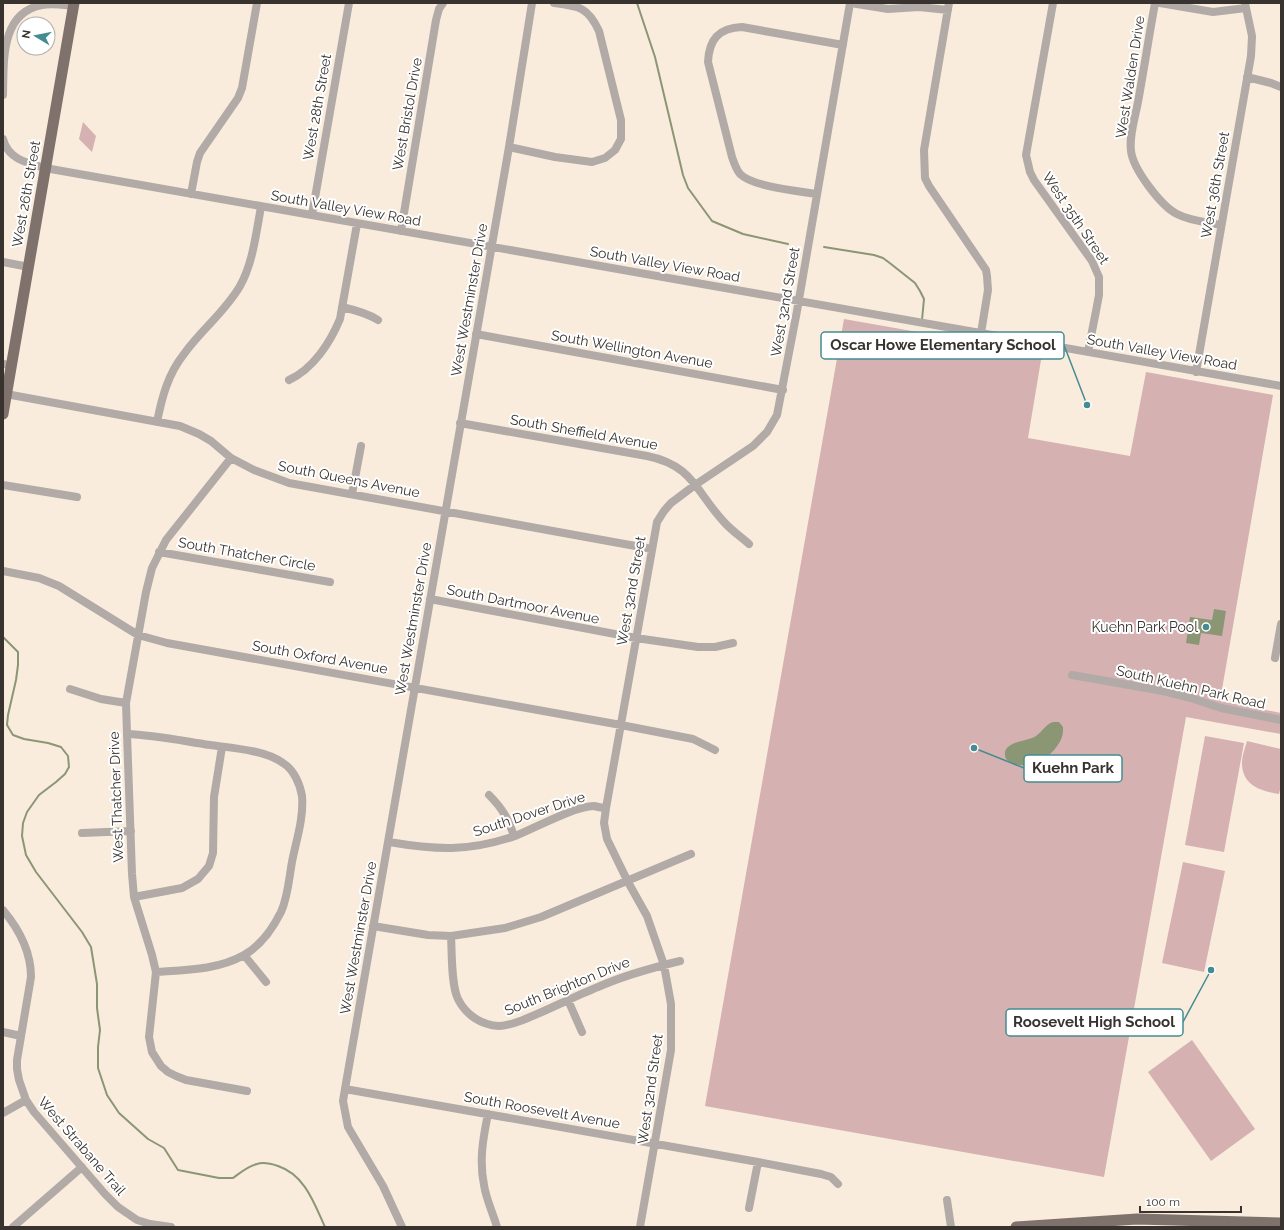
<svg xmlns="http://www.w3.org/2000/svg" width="1284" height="1230" viewBox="0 0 1284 1230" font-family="Raleway,sans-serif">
  <rect width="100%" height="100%" fill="#f9ecdd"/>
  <path fill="#d5b1b2" d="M 83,122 L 96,136 L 92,152 L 79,139 Z
    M 844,319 L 1042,354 L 1028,438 L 1130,456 L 1146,372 L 1273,395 L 1220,701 L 1281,713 L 1281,734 L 1186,717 L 1104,1177 L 705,1106 Z
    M 1205,736 L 1244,743 L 1224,852 L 1185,845 Z
    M 1247,741 L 1281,749 L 1281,785 L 1279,794 C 1260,791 1242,785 1242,763 C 1242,756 1245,748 1247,741 Z
    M 1183,862 L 1225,871 L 1204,972 L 1162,963 Z
    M 1192,1040 L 1255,1129 L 1211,1161 L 1148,1072 Z"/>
  <path fill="#8b9674" d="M 1214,609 L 1226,611 L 1222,636 L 1201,633 L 1199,645 L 1186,643 L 1190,617 L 1212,620 Z
    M 1053,722 L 1059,722 L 1063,727 C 1063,730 1063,734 1062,737 C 1055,757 1025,775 1006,759 C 999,741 1027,742 1036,736 C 1042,732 1046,724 1053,722 Z"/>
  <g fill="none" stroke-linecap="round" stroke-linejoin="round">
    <path stroke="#8b9674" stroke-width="2" d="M 637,3 L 655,57 L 683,175 L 688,188 L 712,221 L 743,234 L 788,244
      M 824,247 L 874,255 L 883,258 L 891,264 L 915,283 L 920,291 L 924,299 L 922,320
      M 3,637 L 18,652 L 18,665 L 16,680 L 8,715 L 7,725 L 13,735 L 24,739 L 48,743 L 61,747 L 68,756 L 69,767 L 65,774 L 56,782 L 39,795 L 27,812 L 23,823 L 22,836 L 26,855 L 36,872 L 82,932 L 91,947 L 97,984 L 97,1008 L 100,1030 L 98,1047 L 98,1068 L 107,1095 L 119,1113 L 148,1139 L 164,1148 L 178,1170 L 219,1178 L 233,1178 C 240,1173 248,1166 257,1164 C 263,1162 272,1164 278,1166 C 305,1175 314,1203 325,1227"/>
    <path stroke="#b2aaa6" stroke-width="8" d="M 851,3 L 888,9 L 919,7 L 948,10
      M 949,3 L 924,150 L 925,178 L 929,186 L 986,270 L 987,276 L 988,290 L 981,333
      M 1053,3 L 1026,155 L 1030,172 L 1034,180 L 1092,261 L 1099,277 L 1099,295 L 1096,311 L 1088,352
      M 1155,3 C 1149,36 1144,69 1138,102 C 1135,118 1129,135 1131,151 C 1133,169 1161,206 1177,214 C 1190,221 1207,222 1221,225
      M 1160,3 L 1213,12 L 1246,8
      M 1247,77 L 1271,83 L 1281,87
      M 3,95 C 4,61 0,13 42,5 C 52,3 63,5 73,6
      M 3,139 C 8,159 27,163 45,168 L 1281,386
      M 509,147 L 555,157 L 592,162 L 605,158 L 615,150 L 621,139 L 621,120 L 599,31 C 588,7 579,6 554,3
      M 191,194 L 197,162 L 200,153 L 238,98 L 242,88 L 257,3
      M 817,194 C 798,191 753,187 740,174 C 736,169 734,163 732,157 L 708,62 C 709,39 719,28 742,27 L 843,45
      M 312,215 L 349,3
      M 401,231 L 436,20 L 439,9 L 443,3
      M 3,262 L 29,267
      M 342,307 C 355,310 367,313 378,320
      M 476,334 L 783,390
      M 3,364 L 11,365
      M 1196,372 L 1251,56 L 1252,36 L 1245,3
      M 289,380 C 313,369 330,343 340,319 L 357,224
      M 6,394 L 180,426 L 199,434 L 211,441 L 231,458 L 254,470 L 289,483 L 652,549
      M 157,422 C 162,397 168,374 184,354 C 201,330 225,312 240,286 C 253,263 256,233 261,207
      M 460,423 L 647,456 C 693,465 696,492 724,522 C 731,530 741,537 749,544
      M 231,458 L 166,540 L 152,568 L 146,592 L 126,703 L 127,734 L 132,874 L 134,897 L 152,955 L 156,972 L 149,1037 L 152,1052 L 161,1066 L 168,1072 L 176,1076 L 186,1080 L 247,1091
      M 3,485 L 77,497
      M 352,494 L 361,446
      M 159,552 L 330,582
      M 3,571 L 39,578 L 59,586 L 138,635 L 167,643 L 621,725 L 693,739 L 715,750
      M 430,599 L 636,638 L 698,647 L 715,647 L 733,643
      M 1275,658 L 1281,624
      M 1072,675 L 1163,691 L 1191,698 L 1221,708 L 1281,720
      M 70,689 L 101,699 L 126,703
      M 127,734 C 155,735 183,741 210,745 C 232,748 265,750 283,763 C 294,770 300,784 302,796 C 304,818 296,841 292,862 C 289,878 288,897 281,912 C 273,928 260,946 244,955 C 218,970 185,970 156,972
      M 489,795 C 502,808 508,818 514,836
      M 82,833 L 131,831
      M 389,842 C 436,850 468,852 515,836 C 535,828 575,806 594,806 C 598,807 602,808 606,808
      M 134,897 L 182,888 L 198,879 L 209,866 L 213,853 L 214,797 L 222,747
      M 3,910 C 19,929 31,952 31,977 L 17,1060 L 17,1069 L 19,1080 L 26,1100 L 34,1112 L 105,1194 L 118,1207 L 137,1220 L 150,1224 L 171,1227
      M 373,926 L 428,935 L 451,936 L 505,928 L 541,917 L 691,854
      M 451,936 C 452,952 451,985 458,999 C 466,1015 481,1025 499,1026 C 507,1026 515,1023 523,1020 C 548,1010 573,997 598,987 C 625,975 651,968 680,961
      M 244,955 L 266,982
      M 568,1000 L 582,1032
      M 3,1032 L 21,1036
      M 345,1089 L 758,1162 L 821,1174 L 831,1177 L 838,1184
      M 3,1113 L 26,1100
      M 488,1114 C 483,1138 479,1161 484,1185 C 486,1199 493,1213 497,1227
      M 947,1200 L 951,1227
      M 749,1208 L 758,1162
      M 13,1227 L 82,1167
      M 402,1227 L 383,1186 L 348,1127 L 343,1101 L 345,1089 L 509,147 L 532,3
      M 640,1227 L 671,1050 L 671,1004 L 664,965 L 647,916 L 628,882 L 607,839 L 604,823 L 606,808 L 657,522 L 664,511 L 671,503 L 695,485 L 753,446 L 767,432 L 777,415 L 797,311 L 850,3"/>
    <path stroke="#7f716b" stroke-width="11" d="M 3,414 L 74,3
      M 1016,1227 L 1137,1219 L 1281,1223"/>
  </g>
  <circle fill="#448c91" stroke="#fff" stroke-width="1.5" cx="1206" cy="627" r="4"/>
  <g text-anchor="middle" stroke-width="4" stroke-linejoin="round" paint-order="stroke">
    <g font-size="14" fill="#38332e" stroke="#fff">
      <text transform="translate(1130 77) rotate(-81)" y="5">West Walden Drive</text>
      <text transform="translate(317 107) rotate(-80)" y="5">West 28th Street</text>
      <text transform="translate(407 114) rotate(-80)" y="5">West Bristol Drive</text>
      <text transform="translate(1215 185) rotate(-80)" y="5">West 36th Street</text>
      <text transform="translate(26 194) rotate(-80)" y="5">West 26th Street</text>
      <text transform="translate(346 208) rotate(10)" y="5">South Valley View Road</text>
      <text transform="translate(1076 218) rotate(56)" y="5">West 35th Street</text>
      <text transform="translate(665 264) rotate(10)" y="5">South Valley View Road</text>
      <text transform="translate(469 300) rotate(-80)" y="5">West Westminster Drive</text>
      <text transform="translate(785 302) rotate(-80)" y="5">West 32nd Street</text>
      <text transform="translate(632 349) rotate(10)" y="5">South Wellington Avenue</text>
      <text transform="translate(1162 352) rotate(10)" y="5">South Valley View Road</text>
      <text transform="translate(584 432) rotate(10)" y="5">South Sheffield Avenue</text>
      <text transform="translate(349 479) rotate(11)" y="5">South Queens Avenue</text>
      <text transform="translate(247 554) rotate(10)" y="5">South Thatcher Circle</text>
      <text transform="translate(631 591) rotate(-80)" y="5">West 32nd Street</text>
      <text transform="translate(523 604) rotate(11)" y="5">South Dartmoor Avenue</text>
      <text transform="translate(413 619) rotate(-80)" y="5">West Westminster Drive</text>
      <text transform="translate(320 657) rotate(10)" y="5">South Oxford Avenue</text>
      <text transform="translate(1191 687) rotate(13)" y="5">South Kuehn Park Road</text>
      <text transform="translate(116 797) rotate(-92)" y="5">West Thatcher Drive</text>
      <text transform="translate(529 814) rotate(-18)" y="5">South Dover Drive</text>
      <text transform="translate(358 938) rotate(-80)" y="5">West Westminster Drive</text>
      <text transform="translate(567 986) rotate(-22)" y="5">South Brighton Drive</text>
      <text transform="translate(650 1089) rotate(-82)" y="5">West 32nd Street</text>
      <text transform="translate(542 1110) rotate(10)" y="5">South Roosevelt Avenue</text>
      <text transform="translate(82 1146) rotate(49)" y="5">West Strabane Trail</text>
    </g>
    <g font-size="14" fill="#38332e" stroke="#fff" text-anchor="end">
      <text x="1198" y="632">Kuehn Park Pool</text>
    </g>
  </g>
  <path fill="none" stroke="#448c91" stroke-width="1.5" d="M1087 405L1064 345M974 748L1024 768M1211 970L1183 1022"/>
  <g fill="#448c91" stroke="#fff" stroke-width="1.5">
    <circle cx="1087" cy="405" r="4"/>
    <circle cx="974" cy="748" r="4"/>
    <circle cx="1211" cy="970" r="4"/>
  </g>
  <g fill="#fff" stroke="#448c91" stroke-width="1.5">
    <rect x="821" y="332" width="243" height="27" rx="4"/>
    <rect x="1024" y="755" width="98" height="27" rx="4"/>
    <rect x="1006" y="1009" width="177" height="27" rx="4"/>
  </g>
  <g font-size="15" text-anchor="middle" font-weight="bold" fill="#38332e">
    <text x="943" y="350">Oscar Howe Elementary School</text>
    <text x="1073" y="773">Kuehn Park</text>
    <text x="1094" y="1027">Roosevelt High School</text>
  </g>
  <rect width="1284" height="1230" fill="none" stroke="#38332e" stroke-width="8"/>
  <g transform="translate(36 36) rotate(280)"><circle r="19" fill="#ffffff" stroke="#afadab"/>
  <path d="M0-3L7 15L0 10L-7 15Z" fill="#448c91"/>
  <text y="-6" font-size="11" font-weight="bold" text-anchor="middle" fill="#38332e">N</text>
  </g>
  <path d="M1140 1206v6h101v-6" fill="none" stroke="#38332e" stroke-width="2"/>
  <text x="1146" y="1206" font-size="12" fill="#38332e" stroke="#ffffff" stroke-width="3" paint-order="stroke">100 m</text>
</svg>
